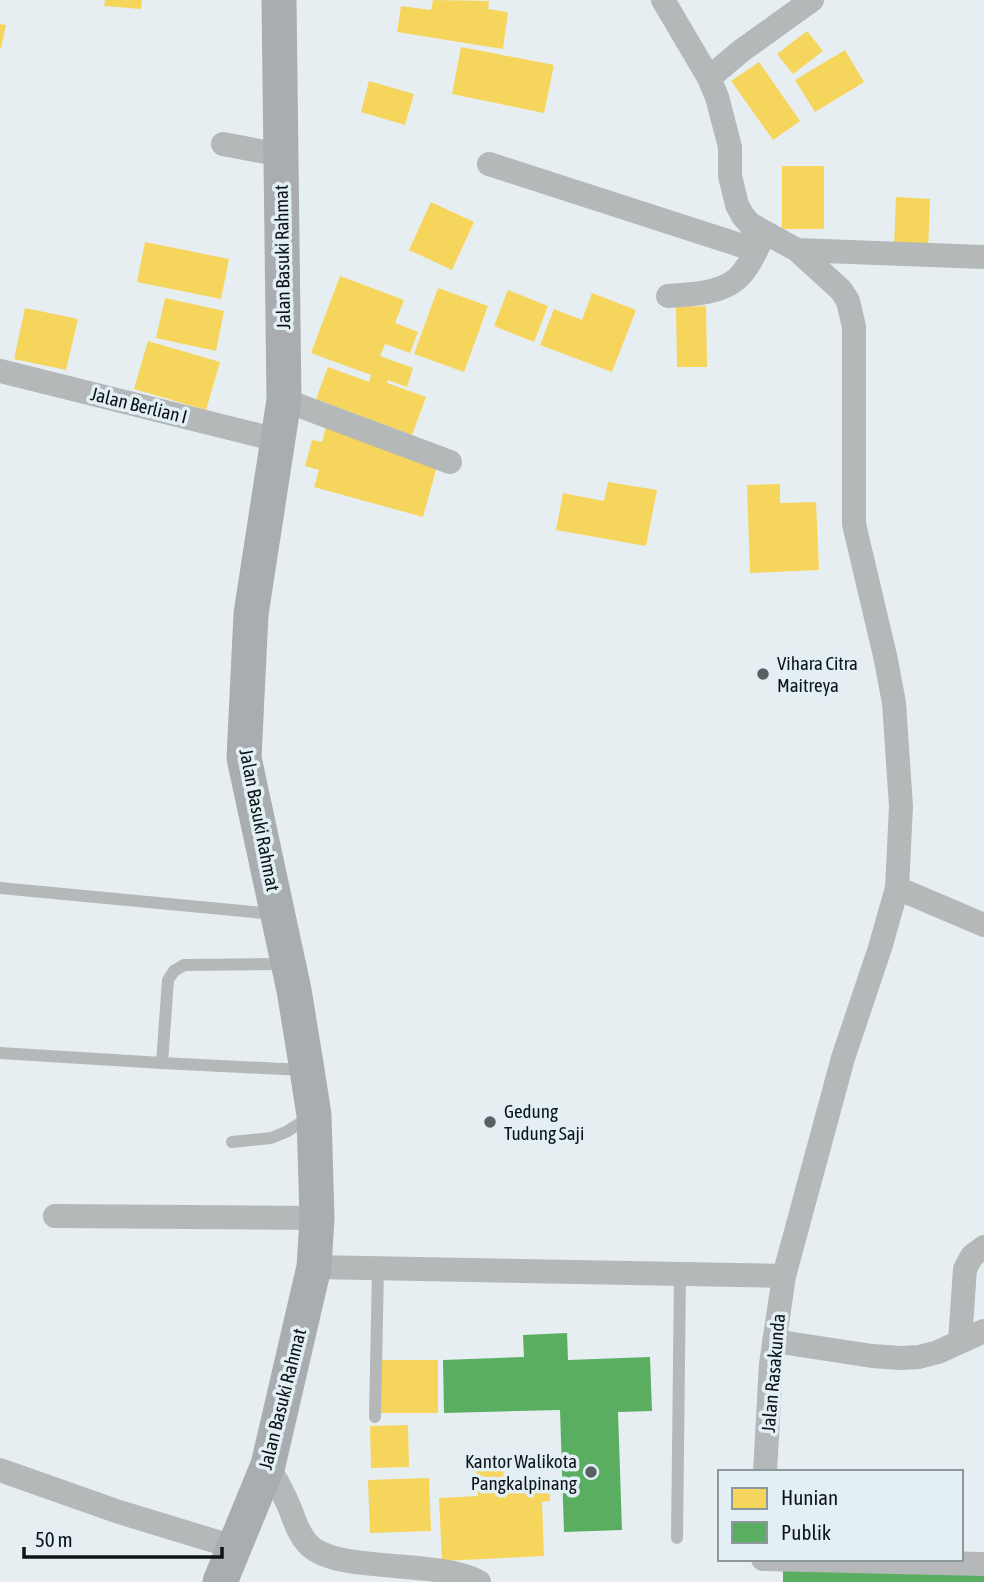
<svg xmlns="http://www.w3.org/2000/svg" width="984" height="1582" viewBox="0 0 984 1582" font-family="'Asap Condensed',sans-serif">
  <rect width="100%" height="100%" fill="#e7eef2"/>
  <path fill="#f6d55c" d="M 105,0 L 142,0 L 141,9 L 104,6 Z
    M 433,0 L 489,1 L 488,9 L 508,12 L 503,49 L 397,32 L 401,6 L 431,10 Z
    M 0,24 L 6,25 L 1,48 L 0,48 Z
    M 807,31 L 823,51 L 793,74 L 777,54 Z
    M 461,47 L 554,65 L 544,113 L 452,94 Z
    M 845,50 L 864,82 L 815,112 L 795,80 Z
    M 759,62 L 800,121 L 773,140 L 731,81 Z
    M 369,81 L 414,94 L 405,125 L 361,112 Z
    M 782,166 L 824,166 L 824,229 L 782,229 Z
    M 896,197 L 930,199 L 928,249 L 894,248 Z
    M 431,202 L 474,222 L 452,270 L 409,250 Z
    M 145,242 L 229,259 L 221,299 L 137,282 Z
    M 340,276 L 404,300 L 395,323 L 418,332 L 410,353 L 385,344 L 380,356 L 413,368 L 407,387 L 388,380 L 387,383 L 426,397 L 412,435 L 316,399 L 328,367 L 369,382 L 371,375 L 311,353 Z
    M 438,288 L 488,306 L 464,372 L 414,354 Z
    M 508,290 L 548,306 L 534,342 L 494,326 Z
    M 592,293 L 636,310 L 612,372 L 540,345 L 554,309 L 582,320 Z
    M 165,298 L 224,311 L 216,351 L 156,338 Z
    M 706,306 L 707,367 L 677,367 L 676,307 Z
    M 25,308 L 78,319 L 66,370 L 14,359 Z
    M 148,341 L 220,362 L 206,410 L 134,389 Z
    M 326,427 L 439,459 L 423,517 L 314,487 L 319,470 L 305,466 L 312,440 L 322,442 Z
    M 608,482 L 657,490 L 646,546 L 556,530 L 563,493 L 604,501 Z
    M 780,484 L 780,503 L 816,502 L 819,570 L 750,573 L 747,485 Z
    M 379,1360 L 438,1360 L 438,1413 L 379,1413 Z
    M 408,1425 L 409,1467 L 371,1468 L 370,1426 Z
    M 503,1466 L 504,1483 L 549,1480 L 550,1501 L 542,1502 L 544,1556 L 442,1561 L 439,1498 L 478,1496 L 476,1468 Z
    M 429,1478 L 431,1531 L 370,1533 L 368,1480 Z"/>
  <path fill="#5aae61" d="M 567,1333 L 568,1360 L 650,1357 L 652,1411 L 618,1412 L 622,1530 L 564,1532 L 560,1410 L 444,1413 L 443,1360 L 524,1357 L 523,1335 Z
    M 783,1570 L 984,1575 L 984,1582 L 783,1582 Z"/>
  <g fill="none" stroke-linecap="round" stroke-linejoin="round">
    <path stroke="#b5b8b9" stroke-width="12" d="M 0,888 L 274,914
      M 0,1053 L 162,1063 L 303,1070
      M 162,1063 L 168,980 L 174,971 L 184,965 L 284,964
      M 232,1142 L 271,1138 L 286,1132 L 310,1117
      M 375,1417 L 378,1268
      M 677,1538 L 680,1274"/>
    <path stroke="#b5b8b9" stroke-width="24" d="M 663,0 L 709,78 L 717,97 L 730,147 L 730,176 L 737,205 L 743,216 L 750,224 L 797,250 L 841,290 L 848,301 L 854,327 L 854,524 L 886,660 L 894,703 L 901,806 L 897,888 L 880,948 L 843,1058 L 784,1276 L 771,1364 L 765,1472
      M 709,78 L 741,51 L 812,0
      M 223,144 L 281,155
      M 489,164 L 755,250
      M 797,250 L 984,257
      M 668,296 C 694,294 728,294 744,271 C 752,261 757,248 763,237
      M 0,371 L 278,440
      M 284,400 L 450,462
      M 897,888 L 984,925
      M 55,1216 L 317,1218
      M 314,1267 L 784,1276
      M 774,1341 L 872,1356 L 901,1358 L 919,1357 L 938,1352 L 984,1331
      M 960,1341 L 965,1269 L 972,1256 L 984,1247
      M 268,1465 C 275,1478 282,1490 288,1504 C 294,1517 297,1532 307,1543 C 334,1575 436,1558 479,1582
      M 0,1470 L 119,1512 L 234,1547
      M 763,1559 L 984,1564"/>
    <path stroke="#aaadaf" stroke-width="35" d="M 220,1582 L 268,1465 L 314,1267 L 317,1218 L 314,1115 L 307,1070 L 294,990 L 244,758 L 251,614 L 284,400 L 279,0"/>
  </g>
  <g fill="#5a6062" stroke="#e2f0f6" stroke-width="2.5">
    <circle cx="763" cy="674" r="7"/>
    <circle cx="490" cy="1122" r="7"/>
    <circle cx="591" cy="1472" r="7"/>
  </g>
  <g text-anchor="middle" stroke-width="7" stroke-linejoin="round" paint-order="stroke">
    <g font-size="19" fill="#0e1315" stroke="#e2f0f6">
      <text transform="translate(282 257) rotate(-91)" y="7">Jalan Basuki Rahmat</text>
      <text transform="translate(139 405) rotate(14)" y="7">Jalan Berlian I</text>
      <text transform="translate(260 820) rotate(79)" y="7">Jalan Basuki Rahmat</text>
      <text transform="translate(773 1373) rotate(-85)" y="7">Jalan Rasakunda</text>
      <text transform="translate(282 1399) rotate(-76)" y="7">Jalan Basuki Rahmat</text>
    </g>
    <g font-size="19" fill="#0e1315" stroke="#e2f0f6" text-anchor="start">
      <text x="777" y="670">Vihara Citra<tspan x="777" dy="22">Maitreya</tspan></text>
      <text x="504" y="1118">Gedung<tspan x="504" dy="22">Tudung Saji</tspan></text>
      <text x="577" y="1468" text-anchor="end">Kantor Walikota<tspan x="577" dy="22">Pangkalpinang</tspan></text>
    </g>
  </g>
  <rect x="718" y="1470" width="245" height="91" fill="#e2f0f6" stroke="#8d989c" stroke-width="2"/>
  <rect x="732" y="1488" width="35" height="21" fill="#f6d55c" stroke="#8d989c" stroke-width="2"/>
  <text x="781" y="1505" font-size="21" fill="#0e1315">Hunian</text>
  <rect x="732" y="1522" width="35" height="21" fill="#5aae61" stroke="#8d989c" stroke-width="2"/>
  <text x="781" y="1540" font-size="21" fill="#0e1315">Publik</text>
  <path d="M24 1547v10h198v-10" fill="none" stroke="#0e1315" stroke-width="3.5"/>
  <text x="35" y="1547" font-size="21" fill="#0e1315" stroke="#e2f0f6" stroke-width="5" paint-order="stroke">50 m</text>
</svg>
